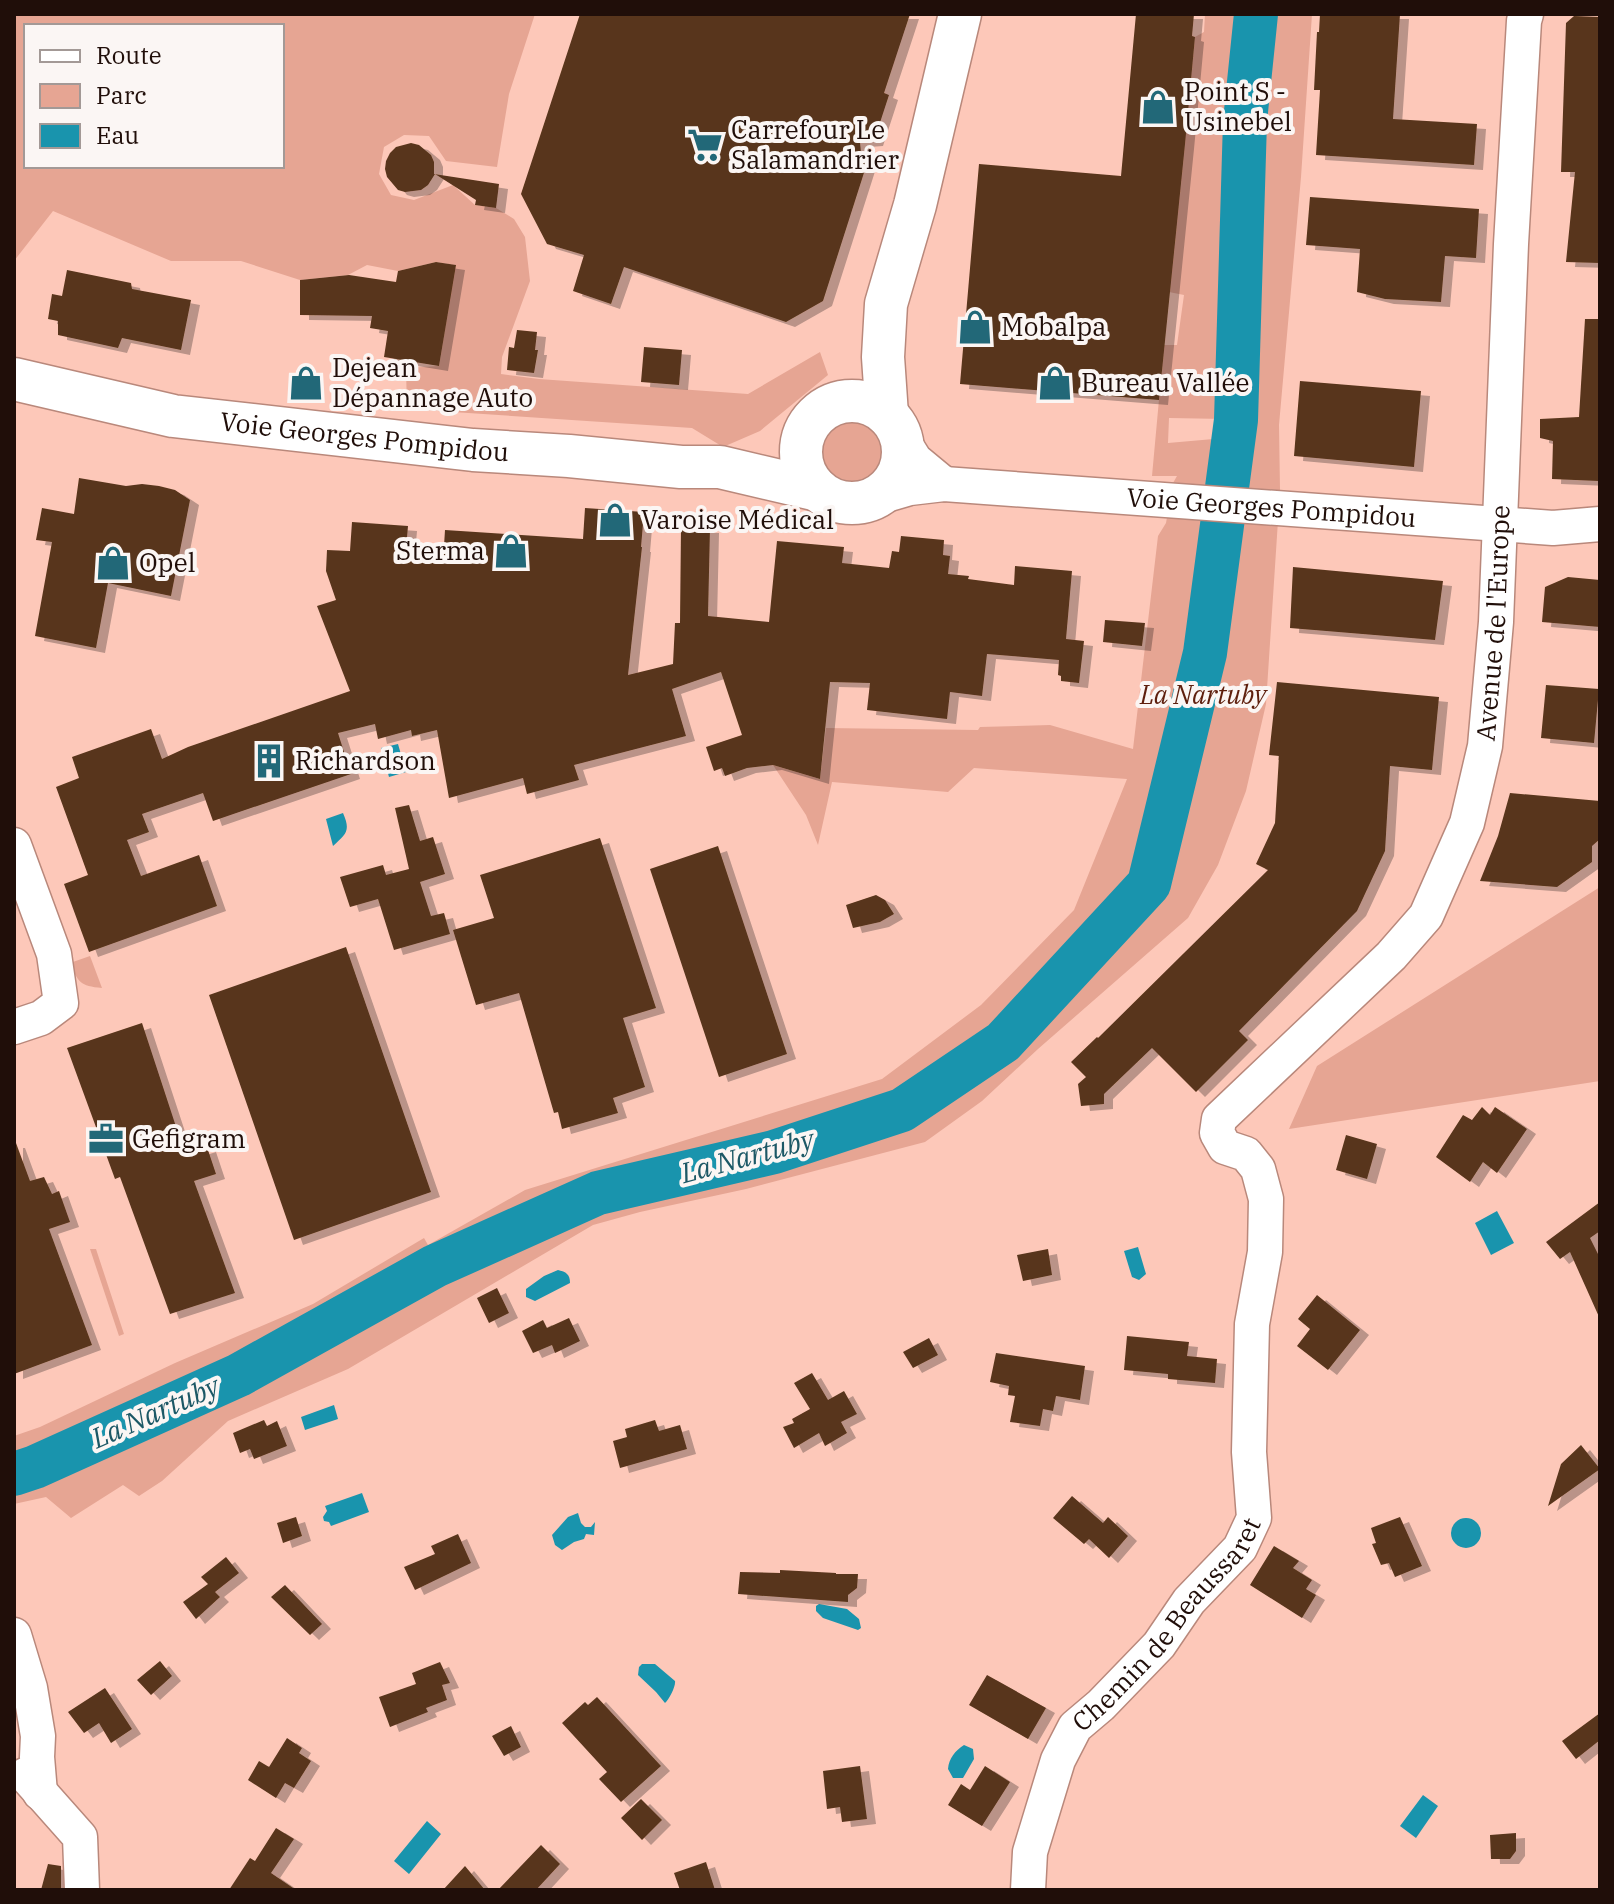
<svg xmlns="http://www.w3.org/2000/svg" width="1614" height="1904" viewBox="0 0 1614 1904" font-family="'IBM Plex Serif',serif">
  <defs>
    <filter id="shadow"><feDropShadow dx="9" dy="5" stdDeviation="0" flood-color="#0004"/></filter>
  </defs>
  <rect width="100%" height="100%" fill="#fdc8b9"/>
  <path fill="#e6a593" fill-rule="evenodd" d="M 14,14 L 535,14 L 509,94 L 497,167 L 446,161 L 429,136 L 404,135 L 384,147 L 379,174 L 391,195 L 414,200 L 453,185 L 475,205 L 496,208 L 514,219 L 525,237 L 530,281 L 502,357 L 501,374 L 539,379 L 748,394 L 820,352 L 828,375 L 760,431 L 723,447 L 692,428 L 407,409 L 406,368 L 439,366 L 455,265 L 436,262 L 398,271 L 367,265 L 348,275 L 300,280 L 241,261 L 171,261 L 53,211 L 14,261 ZM 26,26 L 282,26 L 282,166 L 26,166 Z
    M 1205,14 L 1312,14 L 1301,177 L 1279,425 L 1280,490 L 1266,704 L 1246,791 L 1218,865 L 1188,918 L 1038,1049 L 982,1101 L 925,1142 L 746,1189 L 640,1212 L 593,1225 L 348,1369 L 228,1421 L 162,1481 L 139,1496 L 123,1485 L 71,1518 L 46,1497 L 14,1504 L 14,1436 L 40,1427 L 175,1363 L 313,1304 L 424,1238 L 428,1245 L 525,1190 L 882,1079 L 981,1005 L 1074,910 L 1127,779 L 974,768 L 948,792 L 832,782 L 818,845 L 806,815 L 773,765 L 820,779 L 826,728 L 978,730 L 980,727 L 1050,725 L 1133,749 L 1158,536 L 1166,523 L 1173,483 L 1177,476 L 1152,476 L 1164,345 L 1177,345 L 1184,295 L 1169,292 L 1195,37 L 1204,32 ZM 1169,418 L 1225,419 L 1225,438 L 1168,443 Z
    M820 452a32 32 0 1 1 64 0a32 32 0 1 1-64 0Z
    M 1600,887 L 1600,1081 L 1289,1129 L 1317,1066 Z
    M 90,956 L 102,988 C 80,986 78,982 70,963 Z
    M 90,1249 L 96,1249 L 124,1334 L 119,1336 Z"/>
  <path fill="#1994ad" d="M 398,744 L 406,772 L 389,777 L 381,748 Z
    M 343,813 C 351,831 346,834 333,846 L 326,819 Z
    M 1497,1211 L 1514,1243 L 1491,1255 L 1475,1223 Z
    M 1138,1247 L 1146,1274 L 1139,1280 L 1132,1277 L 1124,1251 Z
    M 558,1270 C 566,1272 570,1274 570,1283 L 535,1301 L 526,1297 L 526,1289 L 544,1276 Z
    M 334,1405 L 338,1419 L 305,1430 L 301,1417 Z
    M 362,1493 L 369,1512 L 331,1526 L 329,1522 L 324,1521 L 323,1517 L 327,1511 L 325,1506 Z
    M 578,1513 L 581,1523 L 585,1527 L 591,1527 L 595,1522 L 594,1535 L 586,1534 L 584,1539 L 574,1542 L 562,1550 L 555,1545 L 552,1535 L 568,1517 Z
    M1451 1533a15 15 0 1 1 30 0a15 15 0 1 1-30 0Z
    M 819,1604 L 847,1609 L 859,1619 L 861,1628 L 858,1630 L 823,1618 L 816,1611 L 816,1606 Z
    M 642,1664 L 655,1664 L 675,1681 C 676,1686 669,1700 665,1703 L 656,1692 L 638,1675 L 639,1667 Z
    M 964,1745 L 973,1749 L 974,1759 L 963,1778 L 953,1778 L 948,1769 C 949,1758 955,1751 964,1745 Z
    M 1423,1795 L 1438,1806 L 1416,1838 L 1400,1826 Z
    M 427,1821 L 441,1834 L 409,1874 L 394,1861 Z"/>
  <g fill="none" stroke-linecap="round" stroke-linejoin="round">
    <path stroke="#1994ad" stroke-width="44" d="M 14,1474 L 35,1467 L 239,1375 L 435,1266 L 598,1193 L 774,1152 L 902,1110 L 1003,1042 L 1149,884 L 1205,653 L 1236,420 L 1245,121 L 1256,14"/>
  </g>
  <path fill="#58351b" filter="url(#shadow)" d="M 580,14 L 910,14 L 884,93 L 889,95 L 874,141 L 860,142 L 861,153 L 870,154 L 823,301 L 786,322 L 624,267 L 611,304 L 573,291 L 584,255 L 547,244 L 521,194 Z
    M 1136,14 L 1194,14 L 1192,36 L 1195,37 L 1185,144 L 1159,400 L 960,384 L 979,164 L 1121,176 Z
    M 1320,14 L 1400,14 L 1393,119 L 1477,124 L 1474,165 L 1316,155 L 1320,90 L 1314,90 L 1317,32 L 1319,32 Z
    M 1574,16 L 1600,17 L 1600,263 L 1566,262 L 1575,172 L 1561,172 L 1566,23 Z
    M 411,143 L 419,145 L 431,155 L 434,162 L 434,174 L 499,184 L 496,208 L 475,205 L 476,200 L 435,174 L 428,185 L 421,190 L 405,192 L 398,190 L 387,177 L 385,169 L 386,161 L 390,153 L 396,147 Z
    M 1310,197 L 1479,209 L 1476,258 L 1445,256 L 1441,302 L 1385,299 L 1357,292 L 1360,249 L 1306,245 Z
    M 436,262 L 456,265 L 439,366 L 384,357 L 388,331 L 370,328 L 372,316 L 300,315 L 300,280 L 349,275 L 396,282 L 398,271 Z
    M 67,270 L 131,283 L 132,289 L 191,300 L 181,350 L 122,338 L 118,348 L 58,335 L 58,321 L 48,319 L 52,294 L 62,296 Z
    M 1585,319 L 1600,319 L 1599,481 L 1552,479 L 1553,441 L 1540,438 L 1540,419 L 1579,417 Z
    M 517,330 L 537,332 L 535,350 L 538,350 L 534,373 L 507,370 L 509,347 L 514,348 Z
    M 644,347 L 682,350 L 679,385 L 641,382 Z
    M 1300,381 L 1421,391 L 1414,467 L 1294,456 Z
    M 79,478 L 126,486 L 142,484 L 159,486 L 175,490 L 190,500 L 171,596 L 108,583 L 96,648 L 35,636 L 52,542 L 36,540 L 42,508 L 74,514 Z
    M 585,508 L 644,512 L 641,547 L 642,547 L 628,675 L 673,664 L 675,623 L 680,623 L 681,527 L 710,528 L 708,616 L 769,622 L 777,541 L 844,547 L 842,563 L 889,568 L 892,551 L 899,552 L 901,536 L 944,540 L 943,555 L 950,556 L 948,574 L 969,576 L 968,579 L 1014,585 L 1015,566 L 1072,571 L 1066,639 L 1084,641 L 1079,683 L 1061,681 L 1061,676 L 1058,675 L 1059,660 L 987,654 L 982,696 L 950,692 L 947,719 L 867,710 L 870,683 L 830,682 L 820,779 L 773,765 L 747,768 L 725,776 L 722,768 L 714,771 L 706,747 L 742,735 L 721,672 L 672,689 L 686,736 L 574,765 L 579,780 L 527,794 L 523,778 L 449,798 L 437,730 L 412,736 L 411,730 L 378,739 L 375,724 L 338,733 L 351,774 L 213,821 L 203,793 L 142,814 L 149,832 L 127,840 L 141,876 L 199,855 L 217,906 L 89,952 L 64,884 L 88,875 L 56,787 L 79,778 L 72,757 L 151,729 L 162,759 L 188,747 L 350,691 L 317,606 L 336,600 L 326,571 L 327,550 L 350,551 L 352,522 L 408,526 L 405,560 L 443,562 L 445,530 L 583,539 Z
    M 1293,567 L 1443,581 L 1435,640 L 1290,628 Z
    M 1568,577 L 1600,580 L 1600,627 L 1542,622 L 1545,587 Z
    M 1105,620 L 1145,623 L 1142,646 L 1103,642 Z
    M 1277,682 L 1439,697 L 1432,770 L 1390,766 L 1385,851 L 1357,911 L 1239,1031 L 1248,1040 L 1196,1092 L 1152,1048 L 1104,1094 L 1104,1104 L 1081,1106 L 1078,1084 L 1086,1077 L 1071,1062 L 1097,1037 L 1098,1038 L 1268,870 L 1256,864 L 1275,823 L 1279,756 L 1269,755 Z
    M 1546,685 L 1599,689 L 1594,743 L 1541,738 Z
    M 1510,793 L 1600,801 L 1600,839 L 1592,846 L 1592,862 L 1557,887 L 1480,881 L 1498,836 Z
    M 409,805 L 420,841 L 433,837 L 445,874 L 420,882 L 431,916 L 444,913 L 450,934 L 394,950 L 378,899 L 350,907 L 340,877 L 383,865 L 386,875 L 409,869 L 395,808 Z
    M 600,838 L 656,1008 L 623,1018 L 645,1087 L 613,1098 L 618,1113 L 562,1129 L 558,1112 L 554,1113 L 519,993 L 476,1005 L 453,930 L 494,918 L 480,875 Z
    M 718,846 L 787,1054 L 719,1077 L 650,869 Z
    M 876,895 L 885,900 L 894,914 L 880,922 L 853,928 L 846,905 Z
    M 346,947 L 431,1192 L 294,1240 L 209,995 Z
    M 142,1023 L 185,1154 L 207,1147 L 216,1174 L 194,1181 L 235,1293 L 170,1314 L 120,1177 L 115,1179 L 67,1048 Z
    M 1482,1107 L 1490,1115 L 1495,1107 L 1527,1129 L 1497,1173 L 1483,1162 L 1470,1182 L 1436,1157 L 1463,1115 L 1472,1120 Z
    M 1346,1135 L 1377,1144 L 1367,1179 L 1336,1170 Z
    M 14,1143 L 16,1143 L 30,1181 L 44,1177 L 52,1194 L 59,1191 L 70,1222 L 49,1229 L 92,1345 L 14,1374 Z
    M 1600,1202 L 1600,1231 L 1590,1238 L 1600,1258 L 1600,1319 L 1570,1252 L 1560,1259 L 1546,1242 Z
    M 1048,1249 L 1052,1275 L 1023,1281 L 1017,1255 Z
    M 497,1288 L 509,1313 L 489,1323 L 477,1298 Z
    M 1317,1295 L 1360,1330 L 1328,1370 L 1297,1346 L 1310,1329 L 1298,1319 Z
    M 569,1318 L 580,1341 L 555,1353 L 552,1345 L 533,1353 L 522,1331 L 543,1320 L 547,1328 Z
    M 1127,1336 L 1189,1342 L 1187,1356 L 1217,1359 L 1215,1383 L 1168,1379 L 1168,1374 L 1124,1370 Z
    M 929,1338 L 938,1355 L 913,1368 L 903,1352 Z
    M 996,1353 L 1085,1366 L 1080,1400 L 1056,1396 L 1053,1411 L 1043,1409 L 1040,1426 L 1010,1422 L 1015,1396 L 1008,1395 L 1009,1386 L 990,1382 Z
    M 812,1373 L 828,1400 L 844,1391 L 857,1414 L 841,1422 L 847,1433 L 825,1446 L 819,1433 L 794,1448 L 783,1427 L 794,1423 L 792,1419 L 810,1409 L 794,1383 Z
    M 264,1420 L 267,1426 L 277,1421 L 287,1446 L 254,1459 L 250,1449 L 240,1453 L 233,1433 Z
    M 655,1420 L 659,1431 L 680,1425 L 687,1449 L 620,1468 L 613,1441 L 627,1437 L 625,1429 Z
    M 1581,1445 L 1600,1469 L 1548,1506 L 1561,1464 Z
    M 1072,1496 L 1103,1523 L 1108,1517 L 1128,1536 L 1109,1558 L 1089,1539 L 1084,1544 L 1053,1518 Z
    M 296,1517 L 302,1536 L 283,1543 L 277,1523 Z
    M 1400,1517 L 1422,1566 L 1395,1577 L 1389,1563 L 1381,1565 L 1372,1544 L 1376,1543 L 1371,1528 Z
    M 458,1534 L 471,1563 L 415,1590 L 404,1567 L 435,1554 L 431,1546 Z
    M 1274,1546 L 1299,1561 L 1293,1568 L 1312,1580 L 1306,1589 L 1316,1595 L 1302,1618 L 1250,1585 Z
    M 226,1557 L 239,1573 L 215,1592 L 220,1597 L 196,1619 L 183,1602 L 208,1584 L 201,1577 Z
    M 780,1570 L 836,1573 L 836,1574 L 858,1574 L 857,1588 L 848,1595 L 848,1602 L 738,1594 L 740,1572 L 780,1573 Z
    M 285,1585 L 322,1624 L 310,1635 L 271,1597 Z
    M 160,1661 L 172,1676 L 151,1695 L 137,1680 Z
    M 440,1662 L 450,1683 L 442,1685 L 447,1700 L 426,1708 L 428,1712 L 390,1727 L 379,1697 L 416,1684 L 412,1673 Z
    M 987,1675 L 1046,1708 L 1028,1739 L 969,1705 Z
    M 105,1688 L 132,1729 L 111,1743 L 99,1723 L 84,1733 L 68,1712 Z
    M 597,1697 L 661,1766 L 621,1802 L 599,1779 L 607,1772 L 562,1723 L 585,1702 L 588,1705 Z
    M 1600,1713 L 1600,1740 L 1576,1759 L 1562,1741 Z
    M 511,1726 L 521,1747 L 504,1756 L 492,1736 Z
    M 287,1738 L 302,1748 L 299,1753 L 311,1761 L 294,1788 L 285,1783 L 276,1798 L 248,1780 L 259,1761 L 269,1767 Z
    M 860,1766 L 867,1819 L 842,1822 L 840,1807 L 827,1809 L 823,1771 Z
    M 985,1766 L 1010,1782 L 982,1826 L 948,1805 L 961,1784 L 970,1790 Z
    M 641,1799 L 662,1820 L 642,1840 L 621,1818 Z
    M 276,1828 L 294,1839 L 271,1873 L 296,1890 L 229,1890 L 250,1858 L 255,1861 Z
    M 1516,1833 L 1516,1851 L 1510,1859 L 1491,1859 L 1490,1835 Z
    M 541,1845 L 560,1864 L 536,1890 L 498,1890 Z
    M 706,1862 L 715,1890 L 680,1890 L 674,1873 Z
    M 48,1864 L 61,1866 L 61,1890 L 41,1890 Z
    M 465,1866 L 485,1890 L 443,1890 Z"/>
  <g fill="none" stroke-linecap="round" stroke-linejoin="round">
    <g stroke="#b9887b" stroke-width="37">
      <g id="minor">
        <path d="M 900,436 L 915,460 L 944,484"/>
        <path id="s1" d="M 872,499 L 910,488 L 944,484 L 1553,528 L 1600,524"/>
        <path d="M 14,845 L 54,954 L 61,1003 L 41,1018 L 14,1027"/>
        <path d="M 14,1635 L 30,1688 L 38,1736 L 37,1757 L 40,1793"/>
        <path d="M 25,1775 L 80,1837 L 82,1890"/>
        <path id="s2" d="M 1028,1890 L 1030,1852 L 1058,1760 L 1075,1727 L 1101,1705 L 1159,1645 L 1189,1601 L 1240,1548 L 1254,1518 L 1249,1452 L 1252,1324 L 1265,1252 L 1266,1199 L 1258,1169 L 1246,1154 L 1225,1147 L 1217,1133 L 1219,1119 L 1391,956 L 1426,916 L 1467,823 L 1485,746 L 1496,622 L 1511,244 L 1524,21 L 1526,14"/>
      </g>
    </g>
    <g stroke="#b9887b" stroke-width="45">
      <g id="major">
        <path id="s3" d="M 14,379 L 173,416 L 473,450 L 569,456 L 681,467 L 720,467 L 818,490"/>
        <circle cx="852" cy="452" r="51"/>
        <path d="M 887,415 L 883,357 L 886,304 L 915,205 L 960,14"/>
      </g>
    </g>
    <use href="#minor" stroke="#fff" stroke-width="34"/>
    <use href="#major" stroke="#fff" stroke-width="42"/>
  </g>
  <defs>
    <g id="shop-bare" transform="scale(2.76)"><path d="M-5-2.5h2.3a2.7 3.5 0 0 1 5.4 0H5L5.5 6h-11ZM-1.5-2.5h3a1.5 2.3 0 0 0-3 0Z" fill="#226878" stroke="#fbf6f4" stroke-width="2.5" paint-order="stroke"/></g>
    <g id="supermarket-bare" transform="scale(2.76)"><path d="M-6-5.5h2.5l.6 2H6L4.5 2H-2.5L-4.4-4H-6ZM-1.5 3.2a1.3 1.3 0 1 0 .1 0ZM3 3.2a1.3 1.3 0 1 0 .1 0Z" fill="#226878" stroke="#fbf6f4" stroke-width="2.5" paint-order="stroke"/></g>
    <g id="building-bare" transform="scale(2.76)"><path d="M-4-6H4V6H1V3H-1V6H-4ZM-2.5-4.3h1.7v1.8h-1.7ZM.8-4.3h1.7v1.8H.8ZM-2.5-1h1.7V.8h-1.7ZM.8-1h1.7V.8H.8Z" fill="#226878" stroke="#fbf6f4" stroke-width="2.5" paint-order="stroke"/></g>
    <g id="office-bare" transform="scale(2.76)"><path d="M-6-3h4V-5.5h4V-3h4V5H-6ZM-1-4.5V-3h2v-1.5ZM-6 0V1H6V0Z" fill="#226878" stroke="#fbf6f4" stroke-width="2.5" paint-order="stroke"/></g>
  </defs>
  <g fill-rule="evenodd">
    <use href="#shop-bare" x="1158" y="107"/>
    <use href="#supermarket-bare" x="705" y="145"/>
    <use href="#shop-bare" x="975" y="327"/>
    <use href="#shop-bare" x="306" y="383"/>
    <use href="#shop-bare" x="1055" y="383"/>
    <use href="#shop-bare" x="615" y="520"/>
    <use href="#shop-bare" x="511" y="551"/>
    <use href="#shop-bare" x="113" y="563"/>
    <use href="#building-bare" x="269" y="761"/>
    <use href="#office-bare" x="106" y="1139"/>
  </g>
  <g text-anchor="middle" stroke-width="8" stroke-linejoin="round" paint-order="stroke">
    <g font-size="26" fill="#200e09" stroke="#fbf6f4" text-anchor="start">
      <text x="1184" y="101">Point S -<tspan x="1184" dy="30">Usinebel</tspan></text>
      <text x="731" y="139">Carrefour Le<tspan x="731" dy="30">Salamandrier</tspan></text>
      <text x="1001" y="336">Mobalpa</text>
      <text x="332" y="377">Dejean<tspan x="332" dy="30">Dépannage Auto</tspan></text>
      <text x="1081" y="392">Bureau Vallée</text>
      <text x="641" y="529">Varoise Médical</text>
      <text x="485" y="560" text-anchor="end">Sterma</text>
      <text x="139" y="572">Opel</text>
      <text x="295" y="770">Richardson</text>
      <text x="132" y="1148">Gefigram</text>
    </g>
    <g font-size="26" fill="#200e09" stroke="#fbf6f4">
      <text dy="9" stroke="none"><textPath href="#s3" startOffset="356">Voie Georges Pompidou</textPath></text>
      <text dy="9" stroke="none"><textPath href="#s1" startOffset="402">Voie Georges Pompidou</textPath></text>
      <text dy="9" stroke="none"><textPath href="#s2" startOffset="1466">Avenue de l'Europe</textPath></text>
      <text dy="9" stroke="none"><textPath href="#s2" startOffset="310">Chemin de Beaussaret</textPath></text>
    </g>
    <g font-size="26" font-style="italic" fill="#5e1f0d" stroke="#fbf6f4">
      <text x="1203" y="704">La Nartuby</text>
    </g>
    <g font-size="28" font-style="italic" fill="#1c5866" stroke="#fbf6f4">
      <text transform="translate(747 1156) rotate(-15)" y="10">La Nartuby</text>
      <text transform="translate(155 1412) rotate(-24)" y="10">La Nartuby</text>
    </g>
  </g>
  <rect width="1614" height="1904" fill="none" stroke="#200e09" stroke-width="32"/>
  <rect x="24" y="24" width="260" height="144" fill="#fbf6f4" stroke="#a39996" stroke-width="2"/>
  <rect x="40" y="50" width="40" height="12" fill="#ffffff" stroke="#a39996" stroke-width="2"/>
  <text x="96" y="64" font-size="24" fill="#200e09">Route</text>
  <rect x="40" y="84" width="40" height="24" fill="#e6a593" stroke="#a39996" stroke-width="2"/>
  <text x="96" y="104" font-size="24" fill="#200e09">Parc</text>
  <rect x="40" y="124" width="40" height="24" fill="#1994ad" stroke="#a39996" stroke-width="2"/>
  <text x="96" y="144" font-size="24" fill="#200e09">Eau</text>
</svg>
